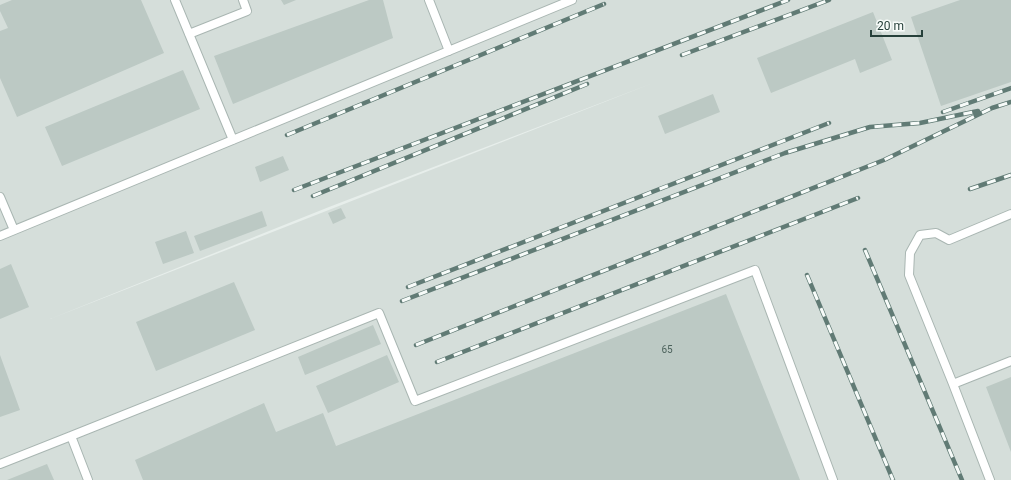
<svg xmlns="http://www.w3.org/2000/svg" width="1011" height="480" viewBox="0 0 1011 480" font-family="Roboto,sans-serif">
  <rect width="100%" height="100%" fill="#e7eeeb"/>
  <path fill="#d5deda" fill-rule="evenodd" d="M 0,0 L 1011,0 L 1011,480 L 0,480 ZM 653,83 L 50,319 L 329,207 Z"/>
  <path fill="#bcc9c4" d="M 12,0 L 141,0 L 164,53 L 17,117 L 0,78 L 0,31 L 8,28 L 0,11 L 0,5 Z
    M 281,0 L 296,0 L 284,5 Z
    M 369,0 L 383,0 L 393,38 L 233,104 L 214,56 Z
    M 960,0 L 1011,0 L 1011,82 L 941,106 L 911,17 Z
    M 873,12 L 892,60 L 860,73 L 855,59 L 771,93 L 757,58 Z
    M 183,70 L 200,109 L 62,166 L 45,127 Z
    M 713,94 L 720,112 L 665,134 L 658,116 Z
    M 283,156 L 289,170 L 260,182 L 255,167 Z
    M 341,208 L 346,218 L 333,224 L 328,213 Z
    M 262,211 L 267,226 L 200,251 L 194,236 Z
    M 186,231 L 194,253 L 163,264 L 155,242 Z
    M 11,264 L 29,307 L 0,319 L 0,269 Z
    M 234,282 L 255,330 L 156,371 L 136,322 Z
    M 726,294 L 800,480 L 143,480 L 135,460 L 264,403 L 276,432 L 323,413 L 336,446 Z
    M 373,325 L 381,344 L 305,375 L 298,357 Z
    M 0,355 L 20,410 L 0,417 Z
    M 387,355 L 399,382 L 328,413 L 316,386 Z
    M 1011,377 L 1011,452 L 986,387 Z
    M 47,464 L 54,480 L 7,480 Z"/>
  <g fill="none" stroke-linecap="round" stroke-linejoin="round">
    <g stroke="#a9b6b2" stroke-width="10">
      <path id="lane" d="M 175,0 L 233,140
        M 429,0 L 449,51
        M 189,34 L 247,11 L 243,0
        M 0,197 L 14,230
        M 0,236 L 572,0
        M 953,384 L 909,275 L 910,253 L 920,235 L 936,233 L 949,240 L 1011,214
        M 0,464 L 71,436
        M 88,480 L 71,436 L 379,313 L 415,401 L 755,270 L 833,480
        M 990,480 L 953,384 L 1011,361"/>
    </g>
    <use href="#lane" stroke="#fff" stroke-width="8"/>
    <g stroke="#617b75" stroke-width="4.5">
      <path id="rail" d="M 682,55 L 829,0
        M 943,112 L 1011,88
        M 287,135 L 604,4
        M 970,189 L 1011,175
        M 294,190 L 788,0
        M 313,196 L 587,84
        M 865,250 L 962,480
        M 807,275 L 893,480
        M 408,287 L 829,123
        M 402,301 L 785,153 L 870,127 L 920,123 L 978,111
        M 416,345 L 884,160 L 992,108 L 1011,102
        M 437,362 L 858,198"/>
    </g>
    <use href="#rail" stroke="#f7fbf9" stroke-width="3" stroke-dasharray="9" stroke-linecap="butt"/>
  </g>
  <g text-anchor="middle" stroke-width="3.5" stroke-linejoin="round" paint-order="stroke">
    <g font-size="10" fill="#4c625c">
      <text x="667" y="353">65</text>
    </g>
  </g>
  <path d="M871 30v6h51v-6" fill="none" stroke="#26403a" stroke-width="2"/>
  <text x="877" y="30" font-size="12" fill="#26403a" stroke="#f7fbf9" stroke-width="3" paint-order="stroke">20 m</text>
</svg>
